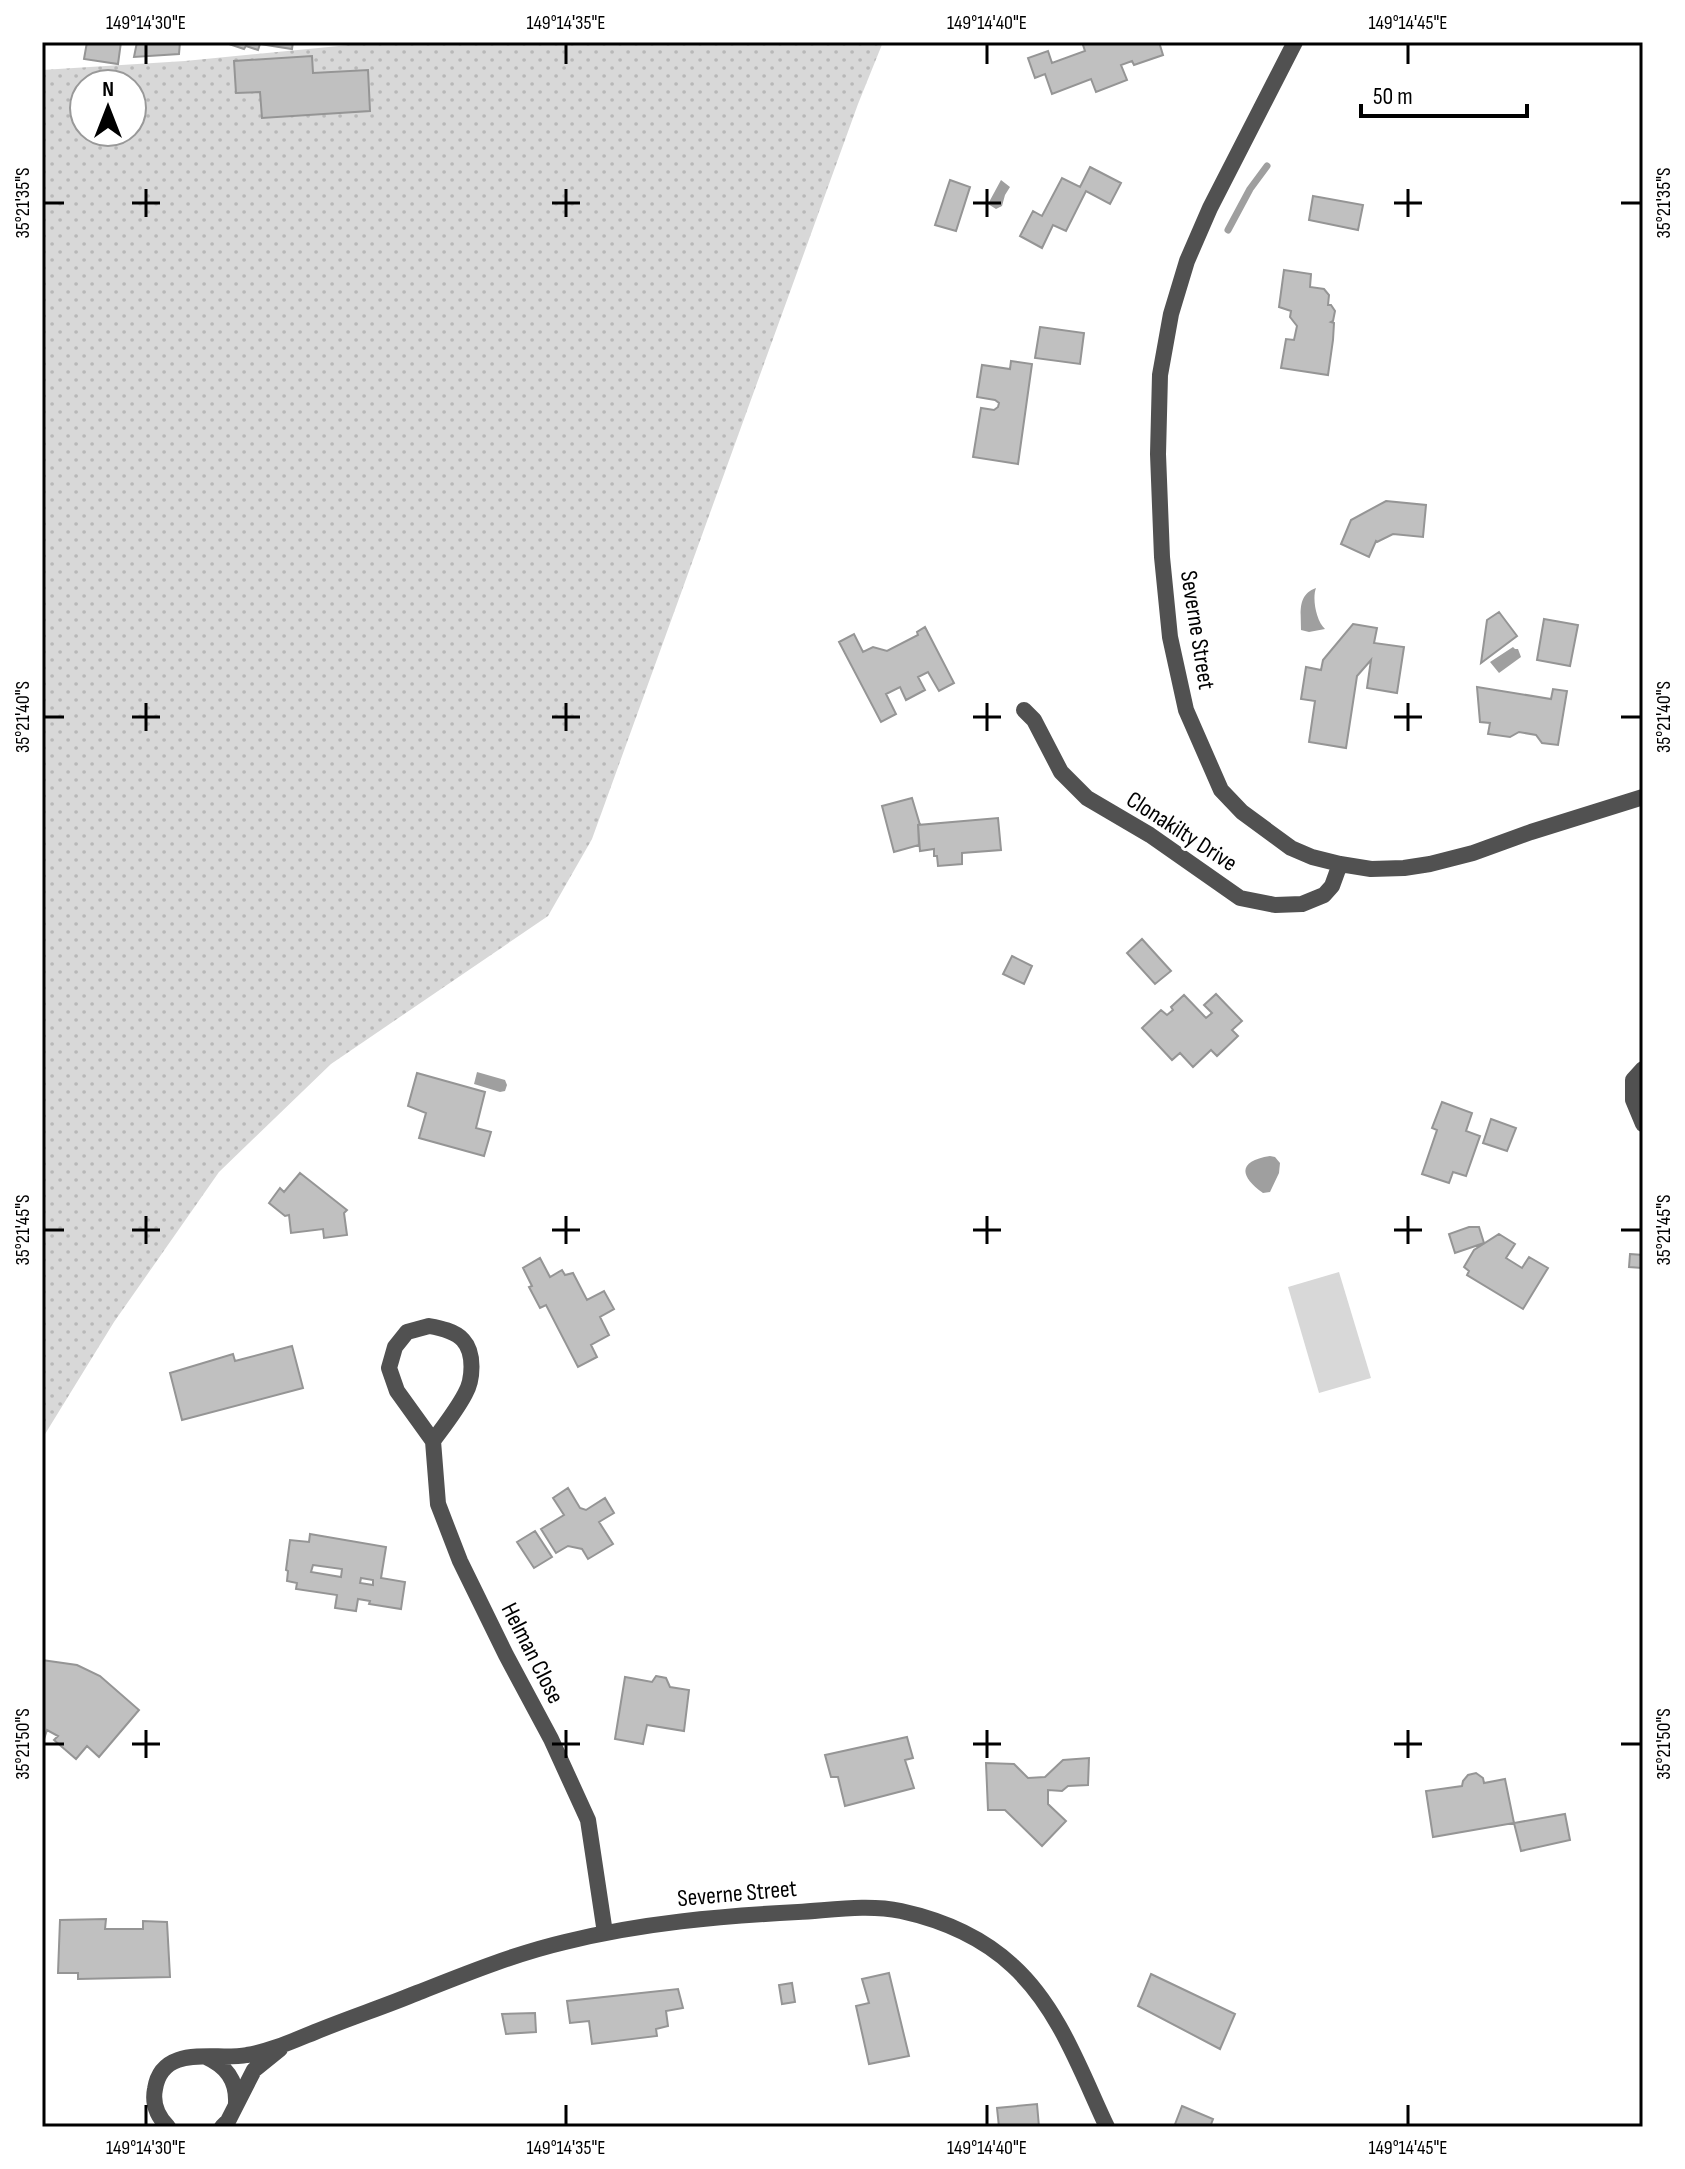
<svg xmlns="http://www.w3.org/2000/svg" width="1685" height="2169" viewBox="0 0 1685 2169" font-family="'Sofia Sans Condensed',sans-serif">
  <defs>
    <pattern id="grass-dots" width="8" height="8" patternUnits="userSpaceOnUse" patternTransform="scale(2)"><rect width="8" height="8" fill="#d8d8d8"/><path d="M2 2h.1M6 6h.1" fill="none" stroke="#b8b8b8" stroke-width="1.8" stroke-linecap="round"/></pattern>
  </defs>
  <rect width="100%" height="100%" fill="#fff"/>
  <path fill="url(#grass-dots)" fill-rule="evenodd" d="M 380,42 L 883,42 L 858,104 L 592,839 L 548,916 L 331,1064 L 219,1172 L 114,1322 L 42,1439 L 42,70 L 185,61 ZM 84,84 L 132,84 L 132,132 L 84,132 Z"/>
  <path fill="#d8d8d8" d="M 1339,1272 L 1371,1378 L 1319,1393 L 1288,1287 Z"/>
  <path fill="#9f9f9f" d="M 1001,180 L 1010,187 L 1005,195 L 1002,206 L 996,209 L 988,204 Z
    M 1316,588 C 1312,598 1316,621 1325,629 L 1309,632 L 1301,630 C 1301,612 1297,595 1316,588 Z
    M 1513,647 L 1515,649 L 1518,649 L 1521,657 L 1499,673 L 1490,662 Z
    M 477,1072 L 505,1080 L 507,1085 L 505,1091 L 500,1092 L 474,1084 Z
    M 1270,1156 L 1275,1157 L 1280,1163 L 1279,1173 L 1270,1192 L 1263,1193 C 1238,1175 1239,1161 1270,1156 Z"/>
  <g fill="none" stroke-linecap="round" stroke-linejoin="round">
    <path stroke="#9f9f9f" stroke-width="7" d="M 1228,230 L 1250,189 L 1267,166"/>
  </g>
  <path fill="#c0c0c0" stroke="#959595" stroke-width="2" fill-rule="evenodd" d="M 87,42 L 121,42 L 118,64 L 84,59 Z
    M 137,42 L 180,42 L 179,54 L 134,57 Z
    M 223,42 L 293,42 L 292,49 L 260,44 L 258,50 L 246,46 L 244,49 Z
    M 1082,42 L 1159,42 L 1163,55 L 1134,65 L 1132,61 L 1121,65 L 1127,80 L 1096,92 L 1091,79 L 1052,94 L 1045,74 L 1035,78 L 1028,58 L 1048,51 L 1052,63 L 1085,51 Z
    M 312,56 L 313,73 L 368,70 L 370,111 L 262,118 L 260,92 L 236,93 L 234,61 Z
    M 1090,167 L 1121,183 L 1110,204 L 1086,191 L 1066,231 L 1053,225 L 1042,248 L 1020,236 L 1033,211 L 1042,216 L 1062,178 L 1080,187 Z
    M 950,180 L 970,187 L 956,231 L 935,225 Z
    M 1313,196 L 1363,205 L 1358,230 L 1309,220 Z
    M 1284,270 L 1311,274 L 1310,287 L 1324,289 L 1329,295 L 1328,305 L 1331,305 L 1335,311 L 1333,321 L 1331,322 L 1334,323 L 1333,340 L 1328,375 L 1281,368 L 1286,339 L 1294,340 L 1297,326 L 1290,317 L 1291,311 L 1279,307 Z
    M 1040,327 L 1084,333 L 1080,364 L 1035,358 Z
    M 1011,361 L 1032,364 L 1018,464 L 973,457 L 981,408 L 994,410 L 998,407 L 999,403 L 995,400 L 977,397 L 982,365 L 1010,369 Z
    M 1386,501 L 1426,505 L 1423,537 L 1393,534 L 1377,542 L 1376,541 L 1369,557 L 1341,544 L 1351,520 Z
    M 1499,612 L 1517,636 L 1481,663 L 1487,620 Z
    M 1544,619 L 1578,625 L 1570,666 L 1537,660 Z
    M 1353,624 L 1377,628 L 1374,643 L 1404,647 L 1397,693 L 1367,688 L 1371,660 L 1357,676 L 1346,748 L 1309,742 L 1315,701 L 1301,699 L 1306,667 L 1321,670 L 1323,660 Z
    M 925,627 L 954,683 L 939,691 L 928,672 L 918,677 L 925,690 L 906,700 L 900,687 L 886,694 L 896,714 L 881,722 L 839,642 L 854,634 L 863,652 L 873,647 L 887,651 L 918,635 L 917,632 Z
    M 1477,687 L 1551,699 L 1553,689 L 1567,691 L 1558,745 L 1542,743 L 1536,735 L 1519,732 L 1510,737 L 1488,734 L 1490,723 L 1480,722 Z
    M 912,798 L 920,825 L 918,825 L 919,845 L 894,852 L 882,806 Z
    M 998,818 L 1001,850 L 962,853 L 962,864 L 938,866 L 937,856 L 934,856 L 934,849 L 920,851 L 918,825 Z
    M 1142,939 L 1171,971 L 1155,984 L 1127,953 Z
    M 1012,956 L 1032,966 L 1024,984 L 1003,974 Z
    M 1216,994 L 1242,1021 L 1232,1030 L 1238,1036 L 1217,1056 L 1211,1050 L 1193,1067 L 1180,1053 L 1172,1060 L 1142,1028 L 1161,1010 L 1167,1015 L 1173,1010 L 1171,1007 L 1184,995 L 1206,1018 L 1212,1013 L 1204,1005 Z
    M 417,1073 L 485,1092 L 476,1128 L 491,1132 L 484,1156 L 419,1138 L 426,1113 L 408,1106 Z
    M 1442,1102 L 1472,1113 L 1466,1131 L 1480,1136 L 1466,1176 L 1453,1172 L 1449,1183 L 1422,1174 L 1437,1130 L 1432,1128 Z
    M 1491,1119 L 1516,1128 L 1507,1151 L 1483,1143 Z
    M 300,1173 L 347,1210 L 344,1213 L 347,1235 L 324,1238 L 323,1229 L 291,1233 L 289,1215 L 285,1216 L 269,1203 L 280,1188 L 284,1192 Z
    M 1469,1227 L 1479,1227 L 1484,1243 L 1455,1253 L 1449,1234 Z
    M 1499,1234 L 1515,1244 L 1506,1258 L 1522,1268 L 1529,1257 L 1548,1268 L 1523,1309 L 1467,1275 L 1469,1271 L 1464,1267 L 1474,1250 Z
    M 1630,1254 L 1643,1255 L 1642,1268 L 1629,1267 Z
    M 540,1258 L 550,1277 L 562,1270 L 565,1275 L 573,1273 L 587,1300 L 604,1291 L 614,1309 L 600,1317 L 609,1335 L 591,1345 L 597,1357 L 578,1367 L 546,1305 L 540,1308 L 529,1287 L 532,1286 L 523,1268 Z
    M 292,1346 L 303,1388 L 182,1420 L 170,1373 L 233,1354 L 235,1361 Z
    M 568,1488 L 580,1508 L 586,1510 L 605,1498 L 614,1513 L 599,1522 L 613,1544 L 588,1559 L 582,1549 L 568,1546 L 556,1553 L 541,1529 L 564,1515 L 553,1498 Z
    M 535,1531 L 552,1557 L 534,1568 L 517,1542 Z
    M 310,1534 L 386,1547 L 381,1578 L 405,1582 L 401,1609 L 369,1604 L 370,1601 L 358,1599 L 356,1611 L 335,1608 L 337,1595 L 296,1589 L 297,1583 L 287,1581 L 288,1571 L 286,1570 L 290,1540 L 309,1542 ZM 313,1565 L 342,1569 L 341,1577 L 311,1572 ZM 361,1578 L 373,1580 L 373,1585 L 360,1583 Z
    M 42,1660 L 77,1665 L 100,1676 L 139,1710 L 99,1757 L 87,1746 L 76,1759 L 54,1740 L 58,1736 L 47,1730 L 44,1739 L 42,1738 Z
    M 656,1676 L 666,1678 L 670,1687 L 689,1690 L 684,1731 L 647,1725 L 643,1744 L 615,1739 L 625,1677 L 652,1682 Z
    M 907,1737 L 913,1758 L 905,1760 L 914,1788 L 845,1806 L 838,1777 L 831,1777 L 825,1755 Z
    M 1089,1758 L 1088,1785 L 1068,1786 L 1062,1791 L 1048,1790 L 1048,1804 L 1066,1821 L 1042,1846 L 1005,1810 L 988,1810 L 986,1763 L 1014,1764 L 1028,1778 L 1045,1777 L 1063,1760 Z
    M 1476,1773 L 1483,1778 L 1484,1783 L 1505,1779 L 1514,1823 L 1433,1837 L 1426,1791 L 1462,1786 L 1463,1781 L 1468,1775 Z
    M 1565,1814 L 1570,1840 L 1521,1851 L 1514,1823 Z
    M 106,1919 L 105,1929 L 143,1929 L 143,1921 L 167,1922 L 170,1977 L 78,1979 L 78,1973 L 58,1973 L 60,1920 Z
    M 889,1973 L 909,2056 L 869,2064 L 856,2006 L 869,2003 L 862,1979 Z
    M 1151,1974 L 1235,2014 L 1220,2049 L 1138,2006 Z
    M 792,1983 L 795,2002 L 782,2004 L 779,1985 Z
    M 678,1989 L 683,2008 L 666,2011 L 668,2026 L 656,2029 L 657,2036 L 592,2044 L 589,2021 L 570,2023 L 567,2001 Z
    M 535,2013 L 536,2032 L 506,2034 L 502,2014 Z
    M 1037,2104 L 1039,2127 L 999,2127 L 997,2108 Z
    M 1182,2106 L 1213,2119 L 1210,2127 L 1174,2127 Z"/>
  <g fill="none" stroke-linecap="round" stroke-linejoin="round">
    <path stroke="#515151" stroke-width="16" d="M 1295,42 L 1210,208 L 1187,261 L 1171,314 L 1160,375 L 1158,454 L 1162,557 L 1170,637 L 1186,710 L 1221,790 L 1242,812 L 1291,848 L 1312,857 L 1340,864 L 1371,869 L 1404,868 L 1430,864 L 1473,853 L 1531,832 L 1643,797
      M 1024,710 L 1034,720 L 1061,772 L 1087,798 L 1150,835 L 1240,898 L 1275,905 L 1302,904 L 1324,895 L 1332,886 L 1340,864
      M 1643,1069 L 1633,1080 L 1633,1100 L 1643,1124
      M 429,1326 C 440,1328 455,1331 463,1340 C 475,1353 473,1380 465,1394 C 456,1411 444,1426 433,1441 L 397,1391 L 389,1368 L 395,1347 L 407,1332 Z
      M 433,1441 L 438,1504 L 460,1561 L 506,1655 L 551,1739 L 588,1820 L 605,1933
      M 206,2057 C 226,2066 237,2080 236,2103
      M 168,2127 C 157,2116 152,2104 155,2089 C 162,2043 216,2061 247,2055 C 271,2051 293,2041 315,2032 C 349,2018 383,2007 417,1993 C 465,1974 514,1954 565,1942 C 641,1923 721,1916 798,1912 C 832,1910 868,1904 901,1911 C 942,1920 982,1937 1013,1966 C 1059,2008 1081,2072 1107,2127
      M 222,2127 L 228,2121 L 254,2070 L 280,2049"/>
  </g>
  <path fill="none" stroke="#000" stroke-width="3" d="M 146,44 L 146,64M 566,44 L 566,64M 987,44 L 987,64M 1408,44 L 1408,64M 146,189 L 146,217M 566,189 L 566,217M 987,189 L 987,217M 1408,189 L 1408,217M 44,203 L 64,203M 132,203 L 160,203M 552,203 L 580,203M 973,203 L 1001,203M 1394,203 L 1422,203M 1621,203 L 1641,203M 146,703 L 146,731M 566,703 L 566,731M 987,703 L 987,731M 1408,703 L 1408,731M 44,717 L 64,717M 132,717 L 160,717M 552,717 L 580,717M 973,717 L 1001,717M 1394,717 L 1422,717M 1621,717 L 1641,717M 146,1216 L 146,1244M 566,1216 L 566,1244M 987,1216 L 987,1244M 1408,1216 L 1408,1244M 44,1230 L 64,1230M 132,1230 L 160,1230M 552,1230 L 580,1230M 973,1230 L 1001,1230M 1394,1230 L 1422,1230M 1621,1230 L 1641,1230M 146,1730 L 146,1758M 566,1730 L 566,1758M 987,1730 L 987,1758M 1408,1730 L 1408,1758M 44,1744 L 64,1744M 132,1744 L 160,1744M 552,1744 L 580,1744M 973,1744 L 1001,1744M 1394,1744 L 1422,1744M 1621,1744 L 1641,1744M 146,2105 L 146,2125M 566,2105 L 566,2125M 987,2105 L 987,2125M 1408,2105 L 1408,2125"/>
  <g text-anchor="middle" stroke-width="6" stroke-linejoin="round" paint-order="stroke">
    <g font-size="24" fill="#000" stroke="#fff">
      <text transform="translate(1198 630) rotate(81)" y="8">Severne Street</text>
      <text transform="translate(1182 831) rotate(33)" y="8">Clonakilty Drive</text>
      <text transform="translate(533 1653) rotate(63)" y="8">Helman Close</text>
      <text transform="translate(737 1893) rotate(-5)" y="8">Severne Street</text>
    </g>
  </g>
  <rect width="1685" height="2169" fill="none" stroke="#ffffff" stroke-width="88"/>
  <g transform="translate(108 108)"><circle r="38" fill="#ffffff" stroke="#999999" stroke-width="2"/>
  <path d="M0-6L14 30L0 20L-14 30Z" fill="#000000"/>
  <text y="-12" font-size="22" font-weight="bold" text-anchor="middle" fill="#000000">N</text>
  </g>
  <path d="M1361 104v12h166v-12" fill="none" stroke="#000000" stroke-width="4"/>
  <text x="1373" y="104" font-size="24" fill="#000000" stroke="#ffffff" stroke-width="6" paint-order="stroke">50 m</text>
  <rect x="44" y="44" width="1597" height="2081" fill="none" stroke="#000" stroke-width="3"/>
  <g font-size="20" text-anchor="middle" fill="#000">
    <text x="146" y="29">149°14'30"E</text>
    <text x="566" y="29">149°14'35"E</text>
    <text x="987" y="29">149°14'40"E</text>
    <text x="1408" y="29">149°14'45"E</text>
    <text transform="translate(22 203) rotate(-90)" y="7">35°21'35"S</text>
    <text transform="translate(1663 203) rotate(-90)" y="7">35°21'35"S</text>
    <text transform="translate(22 717) rotate(-90)" y="7">35°21'40"S</text>
    <text transform="translate(1663 717) rotate(-90)" y="7">35°21'40"S</text>
    <text transform="translate(22 1230) rotate(-90)" y="7">35°21'45"S</text>
    <text transform="translate(1663 1230) rotate(-90)" y="7">35°21'45"S</text>
    <text transform="translate(22 1744) rotate(-90)" y="7">35°21'50"S</text>
    <text transform="translate(1663 1744) rotate(-90)" y="7">35°21'50"S</text>
    <text x="146" y="2154">149°14'30"E</text>
    <text x="566" y="2154">149°14'35"E</text>
    <text x="987" y="2154">149°14'40"E</text>
    <text x="1408" y="2154">149°14'45"E</text>
  </g>
</svg>
